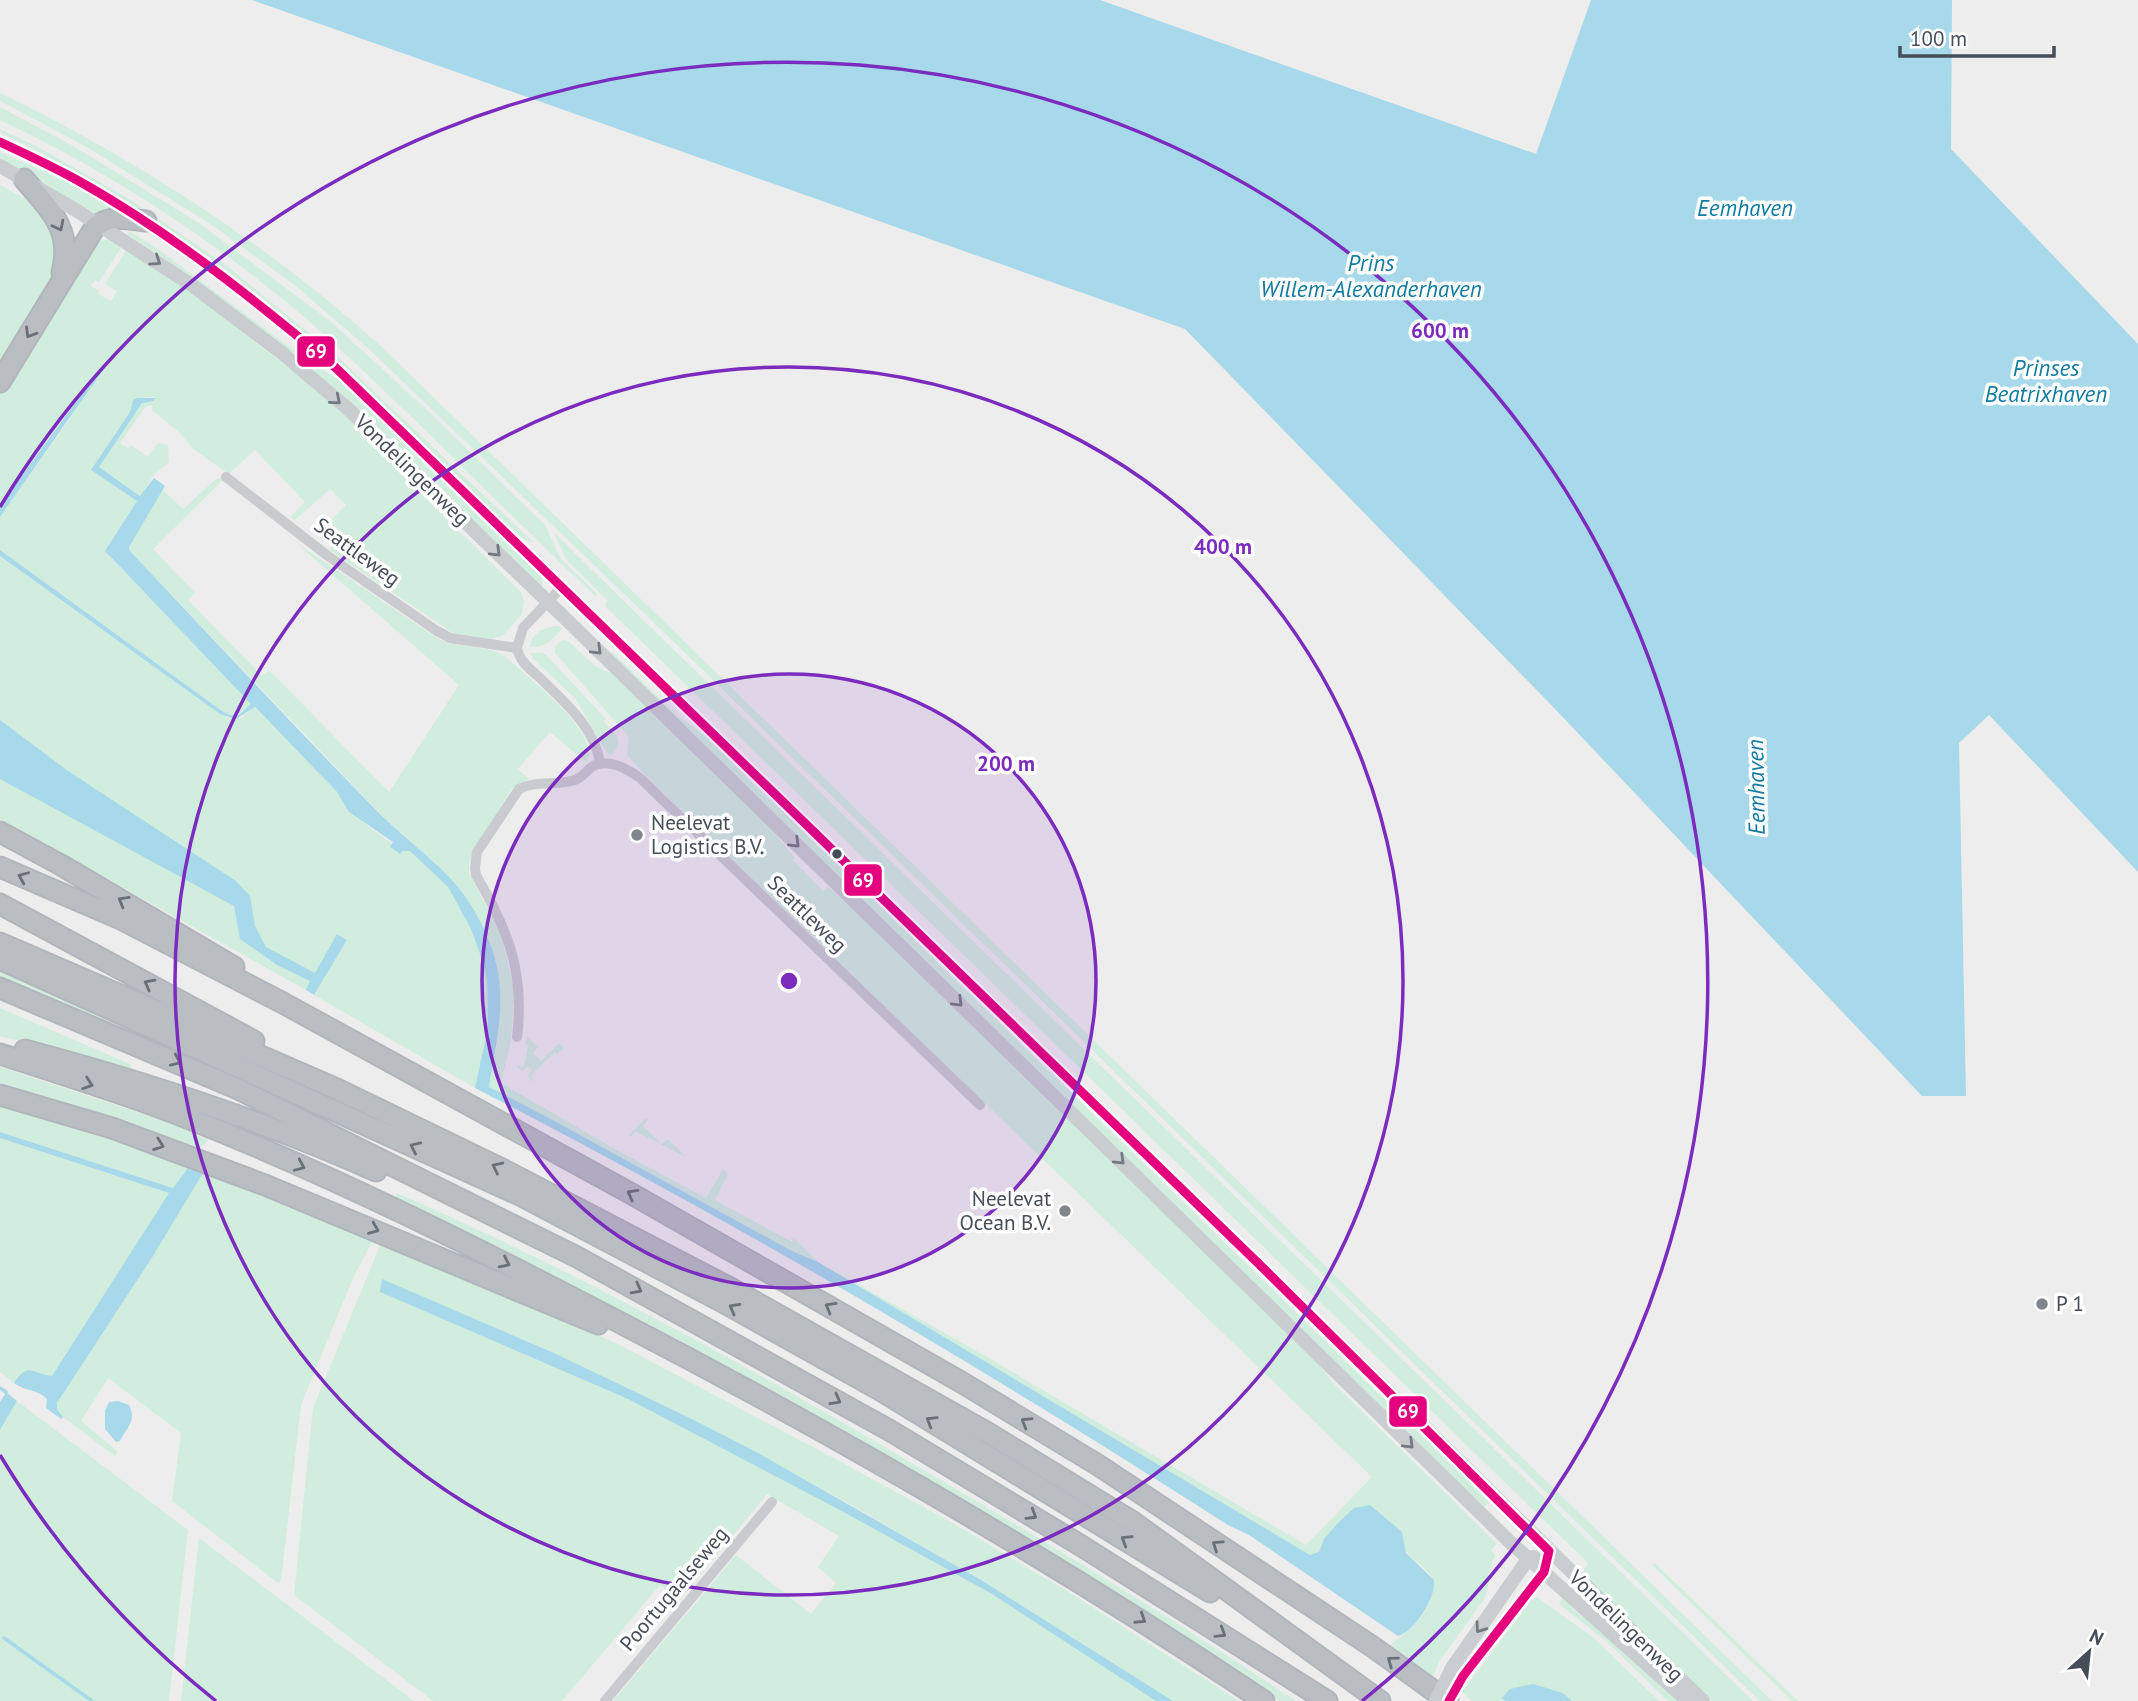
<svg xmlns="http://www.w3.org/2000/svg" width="2138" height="1701" viewBox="0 0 2138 1701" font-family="'PT Sans',sans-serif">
  <rect width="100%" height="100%" fill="#eeeded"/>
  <path fill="#d1eddd" d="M 0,93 C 138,160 269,245 383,348 L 1772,1701 L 1760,1701 L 641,610 L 370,350 L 297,287 L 215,227 L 85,146 L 0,101 Z
    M 0,107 L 75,147 L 199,223 L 330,321 L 426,409 L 545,525 L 561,559 L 597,594 L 595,596 C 538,541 481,486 425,430 C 379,386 334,341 285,301 C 198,230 102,168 0,120 Z
    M 0,129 L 38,147 L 131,200 L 226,265 L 337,356 L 534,543 L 516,535 C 440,461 367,383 285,316 C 197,244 102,183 0,132 Z
    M 0,152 L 78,187 L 115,209 L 98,215 L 0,159 Z
    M 0,185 L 31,202 L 45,214 L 58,243 L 53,282 L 38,308 L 29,317 L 0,363 Z
    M 129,231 L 155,247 L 307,360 L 343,383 L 541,576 L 543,589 L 408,456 L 325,381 L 153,251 L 127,234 Z
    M 109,238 L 122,246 L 99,282 L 95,280 L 91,286 L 99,291 L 98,294 L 111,301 L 117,291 L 105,284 L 127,249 L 176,281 L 316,389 L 365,434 L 413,486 L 521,592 L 524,601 L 522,614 L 502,636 L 491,639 L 453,633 L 331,551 L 329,543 L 317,535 L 346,505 L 330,489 L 295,520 L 290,517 L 305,502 L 255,450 L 229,474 L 193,449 L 180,433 L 152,410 L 152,405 L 145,407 L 120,443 L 128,448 L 131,445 L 148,457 L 158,443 L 168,445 L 169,462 L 153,476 L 141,496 L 98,467 L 143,402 L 153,401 L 155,397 L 137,398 L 131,405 L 131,411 L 92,470 L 137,501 L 108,546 L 110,557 L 252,704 L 239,715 L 230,715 L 222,711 L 0,550 L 0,517 L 69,420 L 102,365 L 0,505 L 0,390 L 96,243 Z
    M 220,478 L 224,479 L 153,549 L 195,593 L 188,600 L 262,676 L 269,670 L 389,792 L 459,685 L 295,542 L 440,640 C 459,648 480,645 499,653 C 506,655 510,662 516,666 C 535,683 601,734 587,763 L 550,732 L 518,769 L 529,779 L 512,788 L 469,861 L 469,873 L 501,934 L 514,990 L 511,1041 L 501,1083 L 615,1149 L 706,1198 L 723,1169 L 728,1174 L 715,1200 L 792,1242 L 794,1238 L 818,1262 L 975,1350 L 1306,1545 L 1372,1477 L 645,775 L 627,755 L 629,737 L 555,653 L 555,647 L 562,640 L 568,641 L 595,666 L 614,675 L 771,829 L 795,858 L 793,860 L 823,891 L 828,887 L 848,903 L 1314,1358 L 1333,1383 L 1497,1544 L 1491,1550 L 1495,1555 C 1488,1568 1491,1585 1484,1600 L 1440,1660 L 1433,1676 L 1390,1646 C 1396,1638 1400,1638 1407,1632 C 1420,1622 1441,1592 1430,1575 C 1423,1564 1409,1560 1404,1547 L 1324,1539 L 1319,1552 L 1311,1556 L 818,1262 L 792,1251 L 549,1118 L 488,1087 C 499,1040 508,993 491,946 C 466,875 421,856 373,806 C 292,721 211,636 130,551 L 129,547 L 162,489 L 183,509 L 215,480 Z
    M 554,533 L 1753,1701 L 1712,1701 L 1582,1573 L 1588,1563 L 605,606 L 607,600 L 566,559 Z
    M 0,556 L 220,714 L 242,718 L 254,707 L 337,792 L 349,812 L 402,851 L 410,851 L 448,887 L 471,929 L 480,954 L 487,980 L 488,1027 L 475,1088 L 314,995 L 347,940 L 338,934 L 306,990 L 0,819 Z
    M 555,626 L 562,627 L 561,630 C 551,641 546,647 530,647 C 532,633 542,628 555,626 Z
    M 612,652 L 678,716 L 707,737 L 1490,1502 L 1484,1507 L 610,654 Z
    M 530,653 L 543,653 L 547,656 L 606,719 L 604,722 C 616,735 626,739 611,756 L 607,753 L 575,698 L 534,660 Z
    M 0,972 L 166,1046 L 109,1028 L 0,983 Z
    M 0,1008 L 130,1064 L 132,1070 L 0,1036 Z
    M 527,1036 L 538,1047 L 533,1053 L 541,1061 L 559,1043 L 564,1048 L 557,1054 L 555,1052 L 531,1076 L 535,1083 L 527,1076 L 532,1070 L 528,1066 L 522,1071 L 516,1066 L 524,1067 L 528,1046 L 525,1044 Z
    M 0,1067 L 194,1131 L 194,1134 L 209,1140 L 200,1148 L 0,1088 Z
    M 0,1102 L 86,1127 L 188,1168 L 173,1188 L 0,1132 Z
    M 646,1118 L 648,1120 L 643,1126 L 661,1144 L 668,1139 L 686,1157 L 635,1131 L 630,1137 L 628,1136 Z
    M 0,1138 L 170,1193 L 52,1376 C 32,1373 29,1362 14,1383 L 0,1372 Z
    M 203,1173 L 373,1240 L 353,1278 L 301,1405 L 281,1581 L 278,1583 L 172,1501 L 181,1433 L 108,1378 L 81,1421 L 117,1451 L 116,1457 L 63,1417 L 57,1409 L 57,1403 L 153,1256 Z
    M 397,1193 C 578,1272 752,1368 922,1469 C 1049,1543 1174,1619 1296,1701 L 1280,1701 L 1160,1621 L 943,1488 L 708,1357 L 497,1249 L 394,1200 Z
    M 381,1243 L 477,1282 L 618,1344 L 841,1462 L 951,1522 L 1075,1596 L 1239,1701 L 1173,1701 L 981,1580 L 841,1499 L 692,1419 L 554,1353 L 455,1310 L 431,1301 L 380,1292 L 628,1399 L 836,1508 L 992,1594 L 1156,1701 L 613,1701 L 736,1555 L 811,1614 L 836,1583 L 818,1567 L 839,1536 L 767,1494 L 679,1601 L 660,1585 L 562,1701 L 433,1701 L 294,1595 L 313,1408 Z
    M 17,1401 L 188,1530 L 169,1701 L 0,1701 L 0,1430 Z
    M 199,1538 L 215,1550 L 414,1701 L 181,1701 Z
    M 1655,1563 L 1798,1701 L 1792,1701 L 1652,1565 Z
    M 1563,1596 L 1569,1600 C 1571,1610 1580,1617 1590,1618 L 1680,1701 L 1668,1701 L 1606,1641 L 1559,1604 Z
    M 1537,1597 L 1595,1639 L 1659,1701 L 1572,1701 L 1563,1693 L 1503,1697 L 1506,1701 L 1472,1701 L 1462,1692 L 1530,1602 Z"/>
  <path fill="#a7d9ea" d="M 252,0 L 1100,0 L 1536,154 L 1591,0 L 1952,0 L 1951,149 L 2138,344 L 2138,872 L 1989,715 L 1959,743 L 1966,1096 L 1922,1096 L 1557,711 L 1185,329 Z
    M 104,364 L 101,373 L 0,517 L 0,505 Z
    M 137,398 L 156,398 L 153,401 L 142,403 L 99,467 L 140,496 L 154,478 L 165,486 L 129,547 L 130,551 C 212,638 293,725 376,810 C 424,858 466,876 491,946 C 509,997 497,1037 489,1087 L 549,1118 L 792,1251 L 818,1262 L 1310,1555 L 1319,1552 L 1324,1539 L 1337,1524 L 1354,1508 L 1370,1505 L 1402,1532 L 1406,1553 L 1434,1580 C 1437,1596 1414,1633 1398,1636 L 1249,1535 L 1228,1525 C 984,1368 734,1221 475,1088 L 488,1027 L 487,980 L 480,954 L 471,929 L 448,887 L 410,851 L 403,851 L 400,854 L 390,847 L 393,842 L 349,812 L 337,792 L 255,707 L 236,719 L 220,714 L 0,556 L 0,550 L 222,711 L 230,715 L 239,715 L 251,704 L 105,551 L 137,501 L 91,470 L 130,412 L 133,400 Z
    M 0,720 L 68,771 L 236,881 L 250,896 L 255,926 L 266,947 L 315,973 L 337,934 L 347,940 L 314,995 L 306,990 L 310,981 L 277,965 L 240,939 L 234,906 L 0,779 Z
    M 0,1132 L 173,1188 L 188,1168 L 203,1173 L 153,1256 L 57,1403 L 57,1409 L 63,1417 L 61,1419 L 46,1408 L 47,1399 C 38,1389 24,1391 14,1383 C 29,1361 32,1374 52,1376 L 169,1193 L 0,1138 Z
    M 382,1279 L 554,1353 L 692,1419 L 760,1454 L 981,1580 L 1173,1701 L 1156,1701 L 992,1594 L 836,1508 L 628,1399 L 380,1292 Z
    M 6,1392 L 17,1401 L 0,1430 L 0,1402 Z
    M 118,1401 L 129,1405 C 137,1421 127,1427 120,1441 L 116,1442 L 105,1429 L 105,1411 L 109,1402 Z
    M 1533,1684 L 1563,1693 L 1572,1701 L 1506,1701 L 1502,1698 L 1510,1689 Z"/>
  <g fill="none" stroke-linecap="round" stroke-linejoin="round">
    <path stroke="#a7d9ea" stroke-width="3.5" d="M 0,1388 L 6,1392
      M 4,1638 L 92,1701"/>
    <g stroke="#b2b6bc" stroke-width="23">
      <path id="motorway" d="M 24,179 C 50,210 73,229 62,273
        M 0,382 L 95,227 C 111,214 127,219 146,221
        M 0,832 L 61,865 L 234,967
        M 0,867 L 123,920 L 283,1003 L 630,1193 L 961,1382 L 1098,1465 L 1373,1647 L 1448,1701
        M 0,904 L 254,1041
        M 0,943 L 337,1089 L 502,1169 L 732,1289 L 988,1433 L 1133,1522 L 1380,1701
        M 0,959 L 522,1196 L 721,1301 L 880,1390 L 1210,1592
        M 0,988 L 238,1089 L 577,1257 L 889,1430 L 1080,1545 L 1327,1701
        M 25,1050 C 145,1082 262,1120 376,1171
        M 0,1054 C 63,1075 128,1094 190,1119 C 336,1177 477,1248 617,1321 C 839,1436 1056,1562 1264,1701
        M 0,1095 L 112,1128 L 265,1185 L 598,1324"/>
    </g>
    <path stroke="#c9cbce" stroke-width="10" d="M 226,477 L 328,556 L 437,631 L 450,638 L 517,648 C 520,662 530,669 540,678 C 564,702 596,728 600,764
      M 517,648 L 523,628 L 561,588
      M 517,1037 C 525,972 508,930 476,875 L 475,868 L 477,852 L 519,789 C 537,780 557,786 575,780 C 583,778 586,770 593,766 C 609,758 627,769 640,778 L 980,1105
      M 605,1701 L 772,1502"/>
    <path stroke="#c9cdd0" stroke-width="14" d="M 0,142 C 29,156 59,169 86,185 C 177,238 256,300 336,368 L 1261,1266 L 1703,1701
      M 0,166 L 79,212 L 193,286 L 282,353 L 347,408 L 570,623 L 1511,1543 L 1688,1701
      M 1452,1668 L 1528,1559 L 1534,1557
      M 1449,1701 L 1463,1676 L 1544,1572 L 1546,1563"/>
    <use href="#motorway" stroke="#b9bec3" stroke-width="19"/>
    <path stroke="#c9cdd0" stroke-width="14" d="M 1436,1701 L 1452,1668"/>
    <g stroke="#fff" stroke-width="14">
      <path id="bus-1" d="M 0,142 C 26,154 52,166 77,180 C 170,232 254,299 336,368 L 1261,1266 L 1549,1551 L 1544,1572 L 1463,1676 L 1449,1701"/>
    </g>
    <use href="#bus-1" stroke="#e5007d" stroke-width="9"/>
  </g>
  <defs><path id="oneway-chevron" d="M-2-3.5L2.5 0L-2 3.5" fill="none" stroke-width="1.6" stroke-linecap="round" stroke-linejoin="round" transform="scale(1.75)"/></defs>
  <g stroke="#687078">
    <use href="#oneway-chevron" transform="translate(59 226) rotate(63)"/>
    <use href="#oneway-chevron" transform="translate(30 333) rotate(121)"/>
    <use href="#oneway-chevron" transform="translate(23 877) rotate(-157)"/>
    <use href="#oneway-chevron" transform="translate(123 901) rotate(-150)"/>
    <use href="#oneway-chevron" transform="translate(149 984) rotate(-152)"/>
    <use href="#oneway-chevron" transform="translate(176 1061) rotate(24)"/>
    <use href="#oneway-chevron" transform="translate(88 1084) rotate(19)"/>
    <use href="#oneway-chevron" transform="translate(159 1145) rotate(20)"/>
    <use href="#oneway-chevron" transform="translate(415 1147) rotate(-155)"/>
    <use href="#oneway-chevron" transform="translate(300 1166) rotate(23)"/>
    <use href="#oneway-chevron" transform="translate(497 1167) rotate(-154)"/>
    <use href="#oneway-chevron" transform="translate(632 1194) rotate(-151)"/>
    <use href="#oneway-chevron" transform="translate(374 1229) rotate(22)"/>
    <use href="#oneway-chevron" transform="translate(505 1263) rotate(26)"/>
    <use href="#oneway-chevron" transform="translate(637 1289) rotate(28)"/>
    <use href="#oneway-chevron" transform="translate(830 1307) rotate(-150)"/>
    <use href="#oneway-chevron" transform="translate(734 1308) rotate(-151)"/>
    <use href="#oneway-chevron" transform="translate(836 1400) rotate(29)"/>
    <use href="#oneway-chevron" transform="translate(931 1421) rotate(-149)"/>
    <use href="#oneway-chevron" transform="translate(1026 1422) rotate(-149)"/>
    <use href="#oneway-chevron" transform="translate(1032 1515) rotate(31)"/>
    <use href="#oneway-chevron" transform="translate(1126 1540) rotate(-148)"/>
    <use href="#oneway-chevron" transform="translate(1217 1545) rotate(-146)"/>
    <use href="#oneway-chevron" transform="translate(1141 1619) rotate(33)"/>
    <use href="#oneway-chevron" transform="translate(1221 1633) rotate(32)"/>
    <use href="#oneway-chevron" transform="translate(1392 1661) rotate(-144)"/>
  </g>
  <g stroke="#737a82">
    <use href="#oneway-chevron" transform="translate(156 261) rotate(34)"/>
    <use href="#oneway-chevron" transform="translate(336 400) rotate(40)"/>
    <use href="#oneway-chevron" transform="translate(496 552) rotate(44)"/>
    <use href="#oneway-chevron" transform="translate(597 650) rotate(44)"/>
    <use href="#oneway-chevron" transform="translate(795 843) rotate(44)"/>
    <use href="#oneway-chevron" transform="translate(958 1002) rotate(44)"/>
    <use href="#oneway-chevron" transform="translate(1120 1160) rotate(44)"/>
    <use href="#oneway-chevron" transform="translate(1409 1444) rotate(44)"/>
    <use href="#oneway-chevron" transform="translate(1480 1628) rotate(125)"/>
  </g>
  <circle cx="789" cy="981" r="307" fill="#7b2cbf" fill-opacity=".12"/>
  <g fill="none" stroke="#7b2cbf" stroke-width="3.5">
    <circle cx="789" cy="981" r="307"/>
    <circle cx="789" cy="981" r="614"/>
    <path d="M216 1701A920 920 0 0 1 0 1455M0 507A920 920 0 1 1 1362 1701"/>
  </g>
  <g fill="#80868c" stroke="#fff" stroke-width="2.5">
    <circle cx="637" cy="835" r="7"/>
    <circle cx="1065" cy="1211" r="7"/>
    <circle cx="2042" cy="1304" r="7"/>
  </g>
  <circle fill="#454e58" stroke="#fff" stroke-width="2.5" cx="837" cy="854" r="6"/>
  <g text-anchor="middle" stroke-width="7" stroke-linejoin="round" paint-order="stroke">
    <g font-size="21" fill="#454e58" stroke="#fff">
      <text transform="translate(412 470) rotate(44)" y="7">Vondelingenweg</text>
      <text transform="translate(357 552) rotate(36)" y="7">Seattleweg</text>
      <text transform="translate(807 914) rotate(44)" y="7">Seattleweg</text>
      <text transform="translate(674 1589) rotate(-50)" y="7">Poortugaalseweg</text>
      <text transform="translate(1626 1626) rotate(44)" y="7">Vondelingenweg</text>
    </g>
    <g font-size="21" fill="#454e58" stroke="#fff" text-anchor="start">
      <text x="651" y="830">Neelevat<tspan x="651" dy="24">Logistics B.V.</tspan></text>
      <text x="1051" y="1206" text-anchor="end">Neelevat<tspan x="1051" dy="24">Ocean B.V.</tspan></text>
      <text x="2056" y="1311">P 1</text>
    </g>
    <g font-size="23" font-style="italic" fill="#107ba1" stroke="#fff">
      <text x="1745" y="216">Eemhaven</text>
      <text x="1371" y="271">Prins<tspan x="1371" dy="26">Willem-Alexanderhaven</tspan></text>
      <text x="2046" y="376">Prinses<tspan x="2046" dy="26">Beatrixhaven</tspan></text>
      <text transform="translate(1756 787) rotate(-91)" y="8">Eemhaven</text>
    </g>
  </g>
  <circle cx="789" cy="981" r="10" fill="#7b2cbf" stroke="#fff" stroke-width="3.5"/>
  <g font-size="21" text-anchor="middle" font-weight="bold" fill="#7b2cbf" stroke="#fff" stroke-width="7" stroke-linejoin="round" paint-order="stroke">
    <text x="1440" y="338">600 m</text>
    <text x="1223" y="554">400 m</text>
    <text x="1006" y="771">200 m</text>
  </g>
  <g stroke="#fff" stroke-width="2.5">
    <rect x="296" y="335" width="40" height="33" rx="7" fill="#e5007d"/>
    <rect x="843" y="863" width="40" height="34" rx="7" fill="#e5007d"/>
    <rect x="1388" y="1395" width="40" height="33" rx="7" fill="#e5007d"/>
  </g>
  <g font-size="19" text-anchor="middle" font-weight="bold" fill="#fff">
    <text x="316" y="358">69</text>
    <text x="863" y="887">69</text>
    <text x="1408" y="1418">69</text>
  </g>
  <g transform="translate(2089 1652) rotate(27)" stroke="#ffffff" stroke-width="5" paint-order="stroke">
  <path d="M0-5L12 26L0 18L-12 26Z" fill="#454e58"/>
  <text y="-10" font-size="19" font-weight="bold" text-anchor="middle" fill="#454e58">N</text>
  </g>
  <path d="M1900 46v10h154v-10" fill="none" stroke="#454e58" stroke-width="3.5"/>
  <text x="1910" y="46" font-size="21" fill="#454e58" stroke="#ffffff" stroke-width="5" paint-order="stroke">100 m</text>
</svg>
